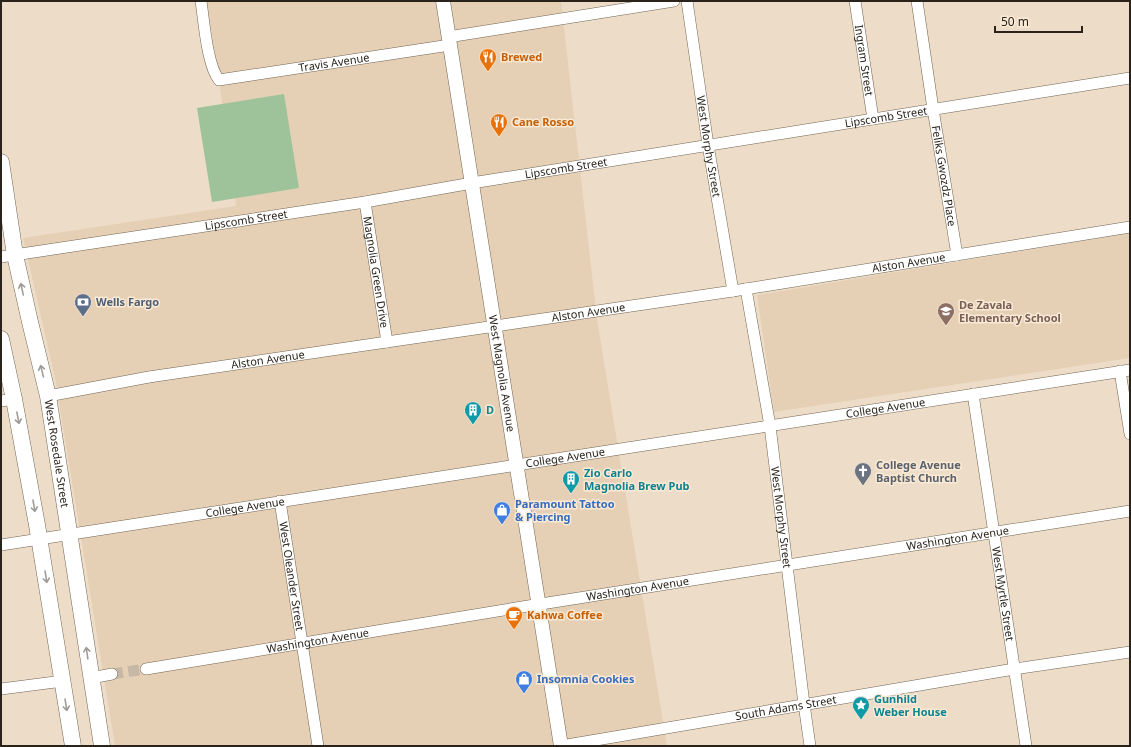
<svg xmlns="http://www.w3.org/2000/svg" width="1131" height="747" viewBox="0 0 1131 747" font-family="'Noto Sans',sans-serif">
  <rect width="100%" height="100%" fill="#edddc8"/>
  <path fill="#e5d0b6" d="M 207,1 L 561,1 L 597,319 L 667,746 L 115,746 L 55,378 L 23,238 L 236,206 L 219,80 Z
    M 1130,233 L 1130,358 L 774,412 L 757,295 Z"/>
  <path fill="#9ec39a" d="M 284,94 L 299,188 L 212,202 L 197,108 Z"/>
  <g fill="none" stroke-linecap="round" stroke-linejoin="round">
    <path stroke="#c6b8a5" stroke-width="11" stroke-dasharray="11 5.5" stroke-linecap="butt" d="M 112,674 L 146,669"/>
    <g stroke="#716451" stroke-width="12">
      <g id="minor">
        <path id="s1" d="M 201,1 C 204,21 207,65 219,80 L 450,45"/>
        <path id="s2" d="M 687,1 L 708,145 L 733,291"/>
        <path id="s3" d="M 855,1 L 873,119"/>
        <path id="s4" d="M 917,1 L 933,109 L 957,255"/>
        <path d="M 448,37 L 674,1"/>
        <path id="s5" d="M 365,202 L 387,342"/>
        <path id="s6" d="M 1,257 L 365,202 L 472,183 L 1130,78"/>
        <path id="s7" d="M 746,289 L 770,426 L 804,704 L 810,746"/>
        <path d="M 1120,371 L 1130,434"/>
        <path id="s8" d="M 973,394 L 1026,746"/>
        <path id="s9" d="M 48,396 L 149,377 L 733,291 L 1130,227"/>
        <path d="M 1,401 L 14,399"/>
        <path id="s10" d="M 280,501 L 318,746"/>
        <path id="s11" d="M 1,545 L 1130,370"/>
        <path id="s12" d="M 146,669 L 522,607 L 1130,511"/>
        <path d="M 91,678 L 112,674"/>
        <path d="M 1,689 L 63,681"/>
        <path id="s13" d="M 561,746 L 1014,669 L 1130,652"/>
      </g>
    </g>
    <g stroke="#716451" stroke-width="15">
      <g id="tertiary">
        <path id="s14" d="M 443,1 L 561,746"/>
      </g>
    </g>
    <g stroke="#716451" stroke-width="17">
      <g id="secondary">
        <path id="s15" d="M 1,162 L 15,255 L 30,322 L 48,396 L 102,746"/>
        <path d="M 1,339 L 14,399 L 37,525 L 73,746"/>
      </g>
    </g>
    <use href="#minor" stroke="#fff" stroke-width="11"/>
    <use href="#tertiary" stroke="#fff" stroke-width="14"/>
    <use href="#secondary" stroke="#fff" stroke-width="16"/>
  </g>
  <defs><path id="oneway-shaft" d="M-6 0H5M1.5-3L5.5 0L1.5 3" fill="none" stroke-width="1.6" stroke-linecap="round" stroke-linejoin="round"/></defs>
  <g stroke="#9f9c98">
    <use href="#oneway-shaft" transform="translate(22 289) rotate(-102)"/>
    <use href="#oneway-shaft" transform="translate(42 371) rotate(-104)"/>
    <use href="#oneway-shaft" transform="translate(18 418) rotate(79)"/>
    <use href="#oneway-shaft" transform="translate(34 506) rotate(80)"/>
    <use href="#oneway-shaft" transform="translate(46 577) rotate(81)"/>
    <use href="#oneway-shaft" transform="translate(87 653) rotate(-98)"/>
    <use href="#oneway-shaft" transform="translate(66 705) rotate(81)"/>
  </g>
  <defs>
    <g id="restaurant-pin" transform="scale(0.9)"><path d="M0 17L-7.5 6A9.5 9.5 0 1 1 7.5 6Z" fill="#e8710a" stroke="#faead5"/><path d="M-5-6h1v4h1v-4h1v4h1v-4h1v5L-1.5 .5V6h-2V.5L-5-1ZM5-6V6H3V1.5H1.5Q1.5-4 5-6Z" fill="#fff"/></g>
    <g id="bank-pin" transform="scale(0.9)"><path d="M0 17L-7.5 6A9.5 9.5 0 1 1 7.5 6Z" fill="#5c6f8a" stroke="#faead5"/><path d="M-6-4H6V4H-6ZM0-2.3a2.3 2.3 0 1 0 0 4.6a2.3 2.3 0 1 0 0-4.6Z" fill="#fff"/></g>
    <g id="school-pin" transform="scale(0.9)"><path d="M0 17L-7.5 6A9.5 9.5 0 1 1 7.5 6Z" fill="#8d6e63" stroke="#faead5"/><path d="M0-5L7-2L0 1L-7-2ZM-4 1L0 2.5L4 1V4Q0 6-4 4Z" fill="#fff"/></g>
    <g id="building-pin" transform="scale(0.9)"><path d="M0 17L-7.5 6A9.5 9.5 0 1 1 7.5 6Z" fill="#0f9aa8" stroke="#faead5"/><path d="M-4-6H4V6H1V3H-1V6H-4ZM-2.5-4.3h1.7v1.8h-1.7ZM.8-4.3h1.7v1.8H.8ZM-2.5-1h1.7V.8h-1.7ZM.8-1h1.7V.8H.8Z" fill="#fff"/></g>
    <g id="church-pin" transform="scale(0.9)"><path d="M0 17L-7.5 6A9.5 9.5 0 1 1 7.5 6Z" fill="#6b7280" stroke="#faead5"/><path d="M-1.2-6h2.4v3.5h3.3v2.4h-3.3V6h-2.4V-.1h-3.3v-2.4h3.3Z" fill="#fff"/></g>
    <g id="shop-pin" transform="scale(0.9)"><path d="M0 17L-7.5 6A9.5 9.5 0 1 1 7.5 6Z" fill="#3f7fe0" stroke="#faead5"/><path d="M-5-2.5h2.3a2.7 3.5 0 0 1 5.4 0H5L5.5 6h-11ZM-1.5-2.5h3a1.5 2.3 0 0 0-3 0Z" fill="#fff"/></g>
    <g id="cafe-pin" transform="scale(0.9)"><path d="M0 17L-7.5 6A9.5 9.5 0 1 1 7.5 6Z" fill="#e8710a" stroke="#faead5"/><path d="M-5.5-4.5H6V0H3Q3 3.5 0 3.5H-2.5Q-5.5 3.5-5.5 0ZM3-3.2v2h1.7v-2ZM-6 4.5H4V6H-6Z" fill="#fff"/></g>
    <g id="sight-pin" transform="scale(0.9)"><path d="M0 17L-7.5 6A9.5 9.5 0 1 1 7.5 6Z" fill="#0f9aa8" stroke="#faead5"/><path d="M0-6L1.8-2.2L6-1.7L2.9 1.2L3.7 5.4L0 3.3L-3.7 5.4L-2.9 1.2L-6-1.7L-1.8-2.2Z" fill="#fff"/></g>
  </defs>
  <g fill-rule="evenodd">
    <use href="#restaurant-pin" x="488" y="57"/>
    <use href="#restaurant-pin" x="499" y="122"/>
    <use href="#bank-pin" x="83" y="302"/>
    <use href="#school-pin" x="946" y="311"/>
    <use href="#building-pin" x="473" y="410"/>
    <use href="#church-pin" x="863" y="471"/>
    <use href="#building-pin" x="571" y="479"/>
    <use href="#shop-pin" x="502" y="510"/>
    <use href="#cafe-pin" x="514" y="615"/>
    <use href="#shop-pin" x="524" y="679"/>
    <use href="#sight-pin" x="861" y="705"/>
  </g>
  <g text-anchor="middle" stroke-width="3" stroke-linejoin="round" paint-order="stroke">
    <g font-size="11" font-weight="bold" fill="#c56008" stroke="#faead5" text-anchor="start">
      <text x="501" y="61">Brewed</text>
      <text x="512" y="126">Cane Rosso</text>
      <text x="527" y="619">Kahwa Coffee</text>
    </g>
    <g font-size="11" fill="#29231b" stroke="#faead5">
      <text dy="4" stroke="none"><textPath href="#s3" startOffset="60">Ingram Street</textPath></text>
      <text dy="4" stroke="none"><textPath href="#s1" startOffset="198">Travis Avenue</textPath></text>
      <text dy="4" stroke="none"><textPath href="#s6" startOffset="896">Lipscomb Street</textPath></text>
      <text dy="4" stroke="none"><textPath href="#s2" startOffset="147">West Morphy Street</textPath></text>
      <text dy="4" stroke="none"><textPath href="#s6" startOffset="572">Lipscomb Street</textPath></text>
      <text dy="4" stroke="none"><textPath href="#s4" startOffset="177">Feliks Gwozdz Place</textPath></text>
      <text dy="4" stroke="none"><textPath href="#s6" startOffset="248">Lipscomb Street</textPath></text>
      <text dy="4" stroke="none"><textPath href="#s9" startOffset="871">Alston Avenue</textPath></text>
      <text dy="4" stroke="none"><textPath href="#s5" startOffset="71">Magnolia Green Drive</textPath></text>
      <text dy="4" stroke="none"><textPath href="#s9" startOffset="547">Alston Avenue</textPath></text>
      <text dy="4" stroke="none"><textPath href="#s9" startOffset="223">Alston Avenue</textPath></text>
      <text dy="4" stroke="none"><textPath href="#s14" startOffset="377">West Magnolia Avenue</textPath></text>
      <text dy="4" stroke="none"><textPath href="#s11" startOffset="895">College Avenue</textPath></text>
      <text dy="4" stroke="none"><textPath href="#s15" startOffset="297">West Rosedale Street</textPath></text>
      <text dy="4" stroke="none"><textPath href="#s11" startOffset="571">College Avenue</textPath></text>
      <text dy="4" stroke="none"><textPath href="#s11" startOffset="247">College Avenue</textPath></text>
      <text dy="4" stroke="none"><textPath href="#s7" startOffset="231">West Morphy Street</textPath></text>
      <text dy="4" stroke="none"><textPath href="#s12" startOffset="822">Washington Avenue</textPath></text>
      <text dy="4" stroke="none"><textPath href="#s10" startOffset="76">West Oleander Street</textPath></text>
      <text dy="4" stroke="none"><textPath href="#s12" startOffset="498">Washington Avenue</textPath></text>
      <text dy="4" stroke="none"><textPath href="#s8" startOffset="202">West Myrtle Street</textPath></text>
      <text dy="4" stroke="none"><textPath href="#s12" startOffset="174">Washington Avenue</textPath></text>
      <text dy="4" stroke="none"><textPath href="#s13" startOffset="228">South Adams Street</textPath></text>
    </g>
    <g font-size="11" font-weight="bold" fill="#4e5e75" stroke="#faead5" text-anchor="start">
      <text x="96" y="306">Wells Fargo</text>
    </g>
    <g font-size="11" font-weight="bold" fill="#785e54" stroke="#faead5" text-anchor="start">
      <text x="959" y="309">De Zavala<tspan x="959" dy="13">Elementary School</tspan></text>
    </g>
    <g font-size="11" font-weight="bold" fill="#0d838f" stroke="#faead5" text-anchor="start">
      <text x="486" y="414">D</text>
      <text x="584" y="477">Zio Carlo<tspan x="584" dy="13">Magnolia Brew Pub</tspan></text>
      <text x="874" y="703">Gunhild<tspan x="874" dy="13">Weber House</tspan></text>
    </g>
    <g font-size="11" font-weight="bold" fill="#5b616d" stroke="#faead5" text-anchor="start">
      <text x="876" y="469">College Avenue<tspan x="876" dy="13">Baptist Church</tspan></text>
    </g>
    <g font-size="11" font-weight="bold" fill="#366cbe" stroke="#faead5" text-anchor="start">
      <text x="515" y="508">Paramount Tattoo<tspan x="515" dy="13">&amp; Piercing</tspan></text>
      <text x="537" y="683">Insomnia Cookies</text>
    </g>
  </g>
  <rect width="1131" height="747" fill="none" stroke="#29231b" stroke-width="4"/>
  <path d="M995 26v6h87v-6" fill="none" stroke="#29231b" stroke-width="2"/>
  <text x="1001" y="26" font-size="12" fill="#29231b" stroke="#faead5" stroke-width="3" paint-order="stroke">50 m</text>
</svg>
